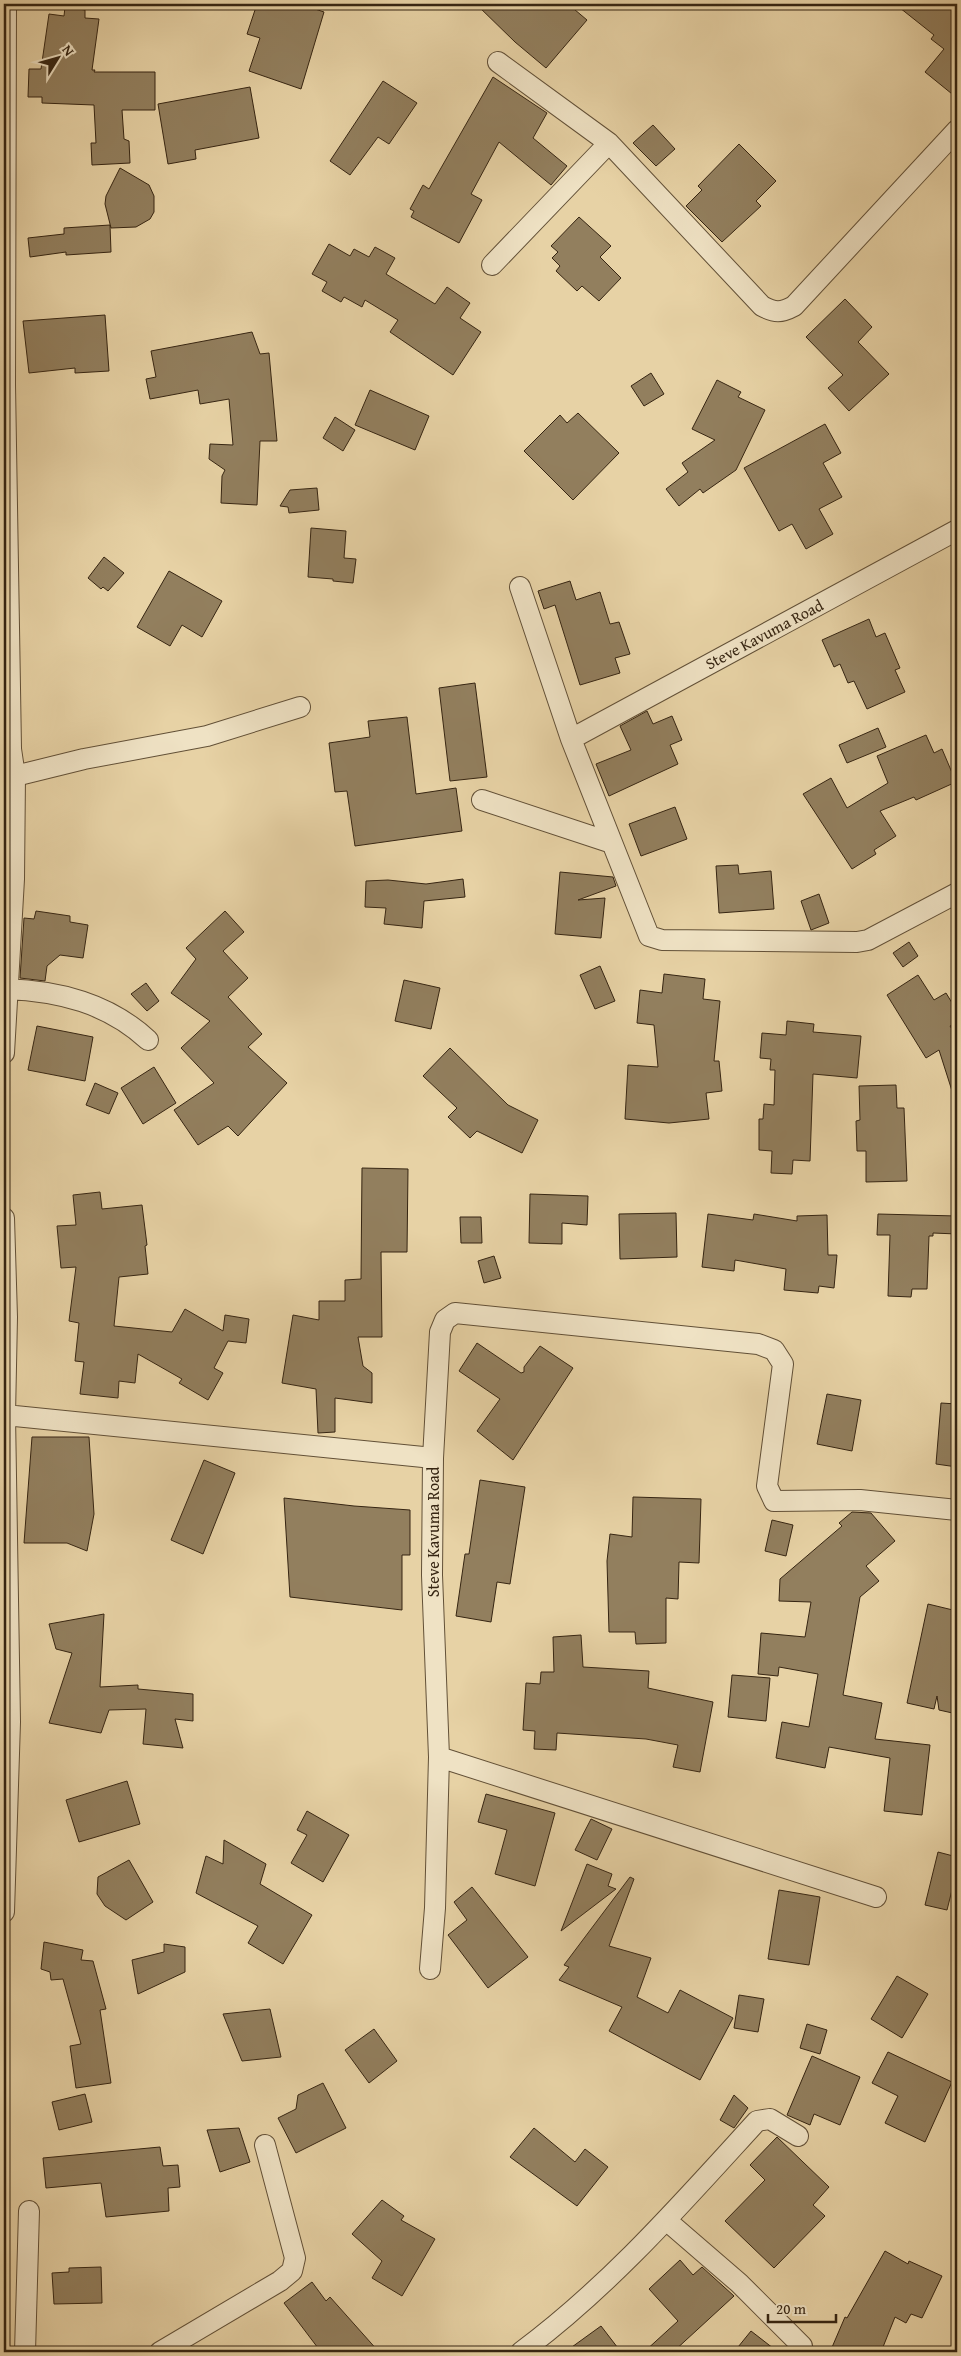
<svg xmlns="http://www.w3.org/2000/svg" width="961" height="2356" viewBox="0 0 961 2356" font-family="'Gentium Book Plus',serif">
  <rect width="100%" height="100%" fill="#e7d2a5"/>
  <filter id="stains"><feTurbulence type="fractalNoise" baseFrequency=".004" numOctaves="4"/><feColorMatrix values="0 0 0 0 .2 0 0 0 0 .09 0 0 0 0 .02 0 0 0 .5 -.17"/></filter>
  <radialGradient id="worn" r=".72"><stop offset=".6" stop-color="#630" stop-opacity="0"/><stop offset="1" stop-color="#630" stop-opacity=".3"/></radialGradient>
  <path fill="#927f5e" stroke="#362512" d="M 257,4 L 300,4 L 324,12 L 301,89 L 249,71 L 260,38 L 247,34 Z
    M 476,4 L 568,4 L 587,20 L 546,68 L 515,42 Z
    M 895,4 L 957,4 L 957,98 L 925,72 L 944,49 L 931,39 L 934,35 Z
    M 65,7 L 85,10 L 85,18 L 99,19 L 92,70 L 95,70 L 94,72 L 155,72 L 155,110 L 122,110 L 124,139 L 129,141 L 130,163 L 92,165 L 91,143 L 96,143 L 94,105 L 42,103 L 42,97 L 28,97 L 29,69 L 41,69 L 49,14 L 64,16 Z
    M 493,77 L 547,113 L 533,138 L 567,166 L 551,185 L 499,142 L 471,194 L 482,200 L 459,243 L 411,217 L 414,211 L 410,209 L 423,185 L 429,189 Z
    M 383,81 L 417,103 L 389,144 L 378,137 L 350,175 L 330,161 Z
    M 250,87 L 259,138 L 195,150 L 196,159 L 168,164 L 158,104 Z
    M 653,125 L 675,149 L 656,166 L 633,143 Z
    M 739,144 L 776,181 L 756,201 L 761,206 L 722,242 L 686,206 L 702,190 L 698,186 Z
    M 120,168 L 149,185 L 154,196 L 154,212 L 150,219 L 136,227 L 111,228 L 105,204 L 106,196 Z
    M 579,217 L 611,246 L 600,257 L 621,278 L 599,301 L 582,286 L 577,291 L 556,271 L 560,266 L 552,258 L 558,252 L 551,246 Z
    M 110,225 L 111,252 L 66,255 L 66,252 L 30,257 L 28,238 L 64,234 L 64,228 Z
    M 329,244 L 350,256 L 354,249 L 369,257 L 375,247 L 395,258 L 386,274 L 435,304 L 447,287 L 470,303 L 460,318 L 481,332 L 453,375 L 390,332 L 398,320 L 365,300 L 362,307 L 344,297 L 341,302 L 322,291 L 327,282 L 312,274 Z
    M 845,299 L 872,327 L 858,342 L 889,374 L 849,411 L 828,388 L 843,375 L 806,337 Z
    M 105,315 L 109,371 L 75,373 L 75,368 L 29,373 L 23,321 Z
    M 252,332 L 260,354 L 269,353 L 277,441 L 260,441 L 257,505 L 221,503 L 222,476 L 225,470 L 209,459 L 210,444 L 233,445 L 229,399 L 200,404 L 198,390 L 150,399 L 146,379 L 156,377 L 151,351 Z
    M 651,373 L 664,394 L 644,406 L 631,386 Z
    M 717,380 L 741,392 L 738,397 L 765,410 L 736,470 L 703,493 L 700,489 L 679,506 L 666,489 L 688,472 L 682,463 L 715,440 L 692,429 Z
    M 370,390 L 429,416 L 415,450 L 355,425 Z
    M 578,413 L 619,453 L 573,500 L 524,451 L 560,415 L 567,423 Z
    M 335,417 L 355,430 L 343,451 L 323,438 Z
    M 825,424 L 841,453 L 823,463 L 842,497 L 819,509 L 833,534 L 806,549 L 792,524 L 779,531 L 744,468 Z
    M 317,488 L 319,510 L 289,513 L 288,507 L 280,506 L 290,490 Z
    M 311,528 L 346,531 L 344,558 L 356,559 L 353,583 L 333,581 L 333,579 L 308,577 Z
    M 104,557 L 124,573 L 108,591 L 103,587 L 101,589 L 88,578 Z
    M 169,571 L 222,601 L 202,637 L 182,625 L 170,646 L 137,627 Z
    M 570,581 L 576,600 L 600,592 L 610,624 L 619,622 L 630,654 L 615,658 L 620,673 L 580,685 L 555,605 L 544,609 L 538,591 Z
    M 869,619 L 876,637 L 885,633 L 900,668 L 895,670 L 905,692 L 867,709 L 854,681 L 848,683 L 840,664 L 834,667 L 822,640 Z
    M 475,683 L 487,777 L 450,781 L 439,688 Z
    M 647,711 L 653,724 L 672,716 L 682,740 L 670,745 L 678,764 L 609,796 L 596,764 L 631,750 L 620,726 Z
    M 407,717 L 416,794 L 456,788 L 462,831 L 355,846 L 347,791 L 335,792 L 329,743 L 370,737 L 368,721 Z
    M 878,728 L 886,747 L 847,763 L 839,745 Z
    M 926,735 L 934,753 L 942,749 L 956,782 L 916,800 L 914,797 L 880,811 L 896,836 L 874,850 L 876,854 L 852,869 L 803,794 L 831,778 L 847,808 L 888,783 L 877,756 Z
    M 675,807 L 687,839 L 641,856 L 629,824 Z
    M 738,865 L 739,874 L 771,871 L 774,909 L 719,913 L 716,866 Z
    M 560,872 L 613,877 L 616,886 L 578,900 L 605,898 L 601,938 L 555,934 Z
    M 463,879 L 465,897 L 424,901 L 422,928 L 384,924 L 386,908 L 365,907 L 366,881 L 388,880 L 426,884 Z
    M 819,894 L 829,923 L 811,930 L 801,901 Z
    M 36,911 L 70,916 L 70,922 L 88,925 L 83,958 L 60,955 L 47,966 L 45,981 L 20,978 L 24,918 L 34,919 Z
    M 225,911 L 244,932 L 223,951 L 248,978 L 228,997 L 262,1034 L 248,1047 L 287,1083 L 238,1136 L 228,1126 L 198,1145 L 174,1110 L 214,1083 L 181,1048 L 210,1021 L 171,993 L 196,959 L 186,948 Z
    M 909,942 L 918,956 L 903,967 L 893,953 Z
    M 600,966 L 615,1001 L 595,1009 L 580,975 Z
    M 664,974 L 705,979 L 703,999 L 720,1001 L 714,1061 L 719,1061 L 722,1091 L 706,1093 L 709,1119 L 669,1123 L 625,1119 L 628,1065 L 658,1067 L 654,1025 L 637,1023 L 640,990 L 662,993 Z
    M 918,975 L 934,1000 L 946,993 L 957,1011 L 957,1022 L 950,1026 L 957,1037 L 957,1093 L 953,1094 L 939,1050 L 926,1058 L 887,995 Z
    M 404,980 L 440,988 L 431,1029 L 395,1021 Z
    M 146,983 L 159,1001 L 147,1011 L 131,994 Z
    M 787,1021 L 814,1024 L 813,1032 L 861,1036 L 857,1078 L 813,1074 L 810,1161 L 793,1160 L 792,1174 L 771,1173 L 772,1151 L 759,1150 L 759,1119 L 763,1119 L 764,1104 L 774,1105 L 775,1070 L 770,1070 L 771,1059 L 760,1058 L 762,1033 L 786,1035 Z
    M 37,1026 L 93,1037 L 85,1081 L 28,1070 Z
    M 450,1048 L 508,1105 L 538,1120 L 522,1153 L 477,1131 L 470,1138 L 448,1117 L 457,1108 L 423,1076 Z
    M 154,1067 L 176,1103 L 143,1124 L 121,1088 Z
    M 95,1083 L 118,1093 L 109,1114 L 86,1105 Z
    M 896,1085 L 897,1108 L 904,1108 L 907,1181 L 866,1182 L 866,1151 L 857,1151 L 856,1121 L 860,1120 L 859,1086 Z
    M 362,1168 L 408,1169 L 407,1252 L 381,1252 L 382,1337 L 358,1337 L 363,1366 L 372,1373 L 372,1403 L 335,1398 L 335,1432 L 318,1433 L 316,1389 L 282,1383 L 293,1315 L 319,1320 L 319,1301 L 345,1301 L 345,1280 L 361,1279 Z
    M 100,1192 L 102,1209 L 142,1205 L 147,1245 L 145,1246 L 148,1274 L 119,1277 L 114,1326 L 172,1332 L 185,1309 L 223,1331 L 225,1315 L 249,1319 L 246,1343 L 228,1341 L 214,1368 L 223,1373 L 208,1400 L 179,1383 L 182,1379 L 138,1354 L 135,1383 L 119,1381 L 118,1398 L 80,1394 L 84,1362 L 75,1361 L 79,1323 L 69,1321 L 76,1267 L 61,1268 L 57,1226 L 76,1225 L 73,1195 Z
    M 530,1194 L 588,1196 L 587,1225 L 562,1223 L 562,1244 L 529,1243 Z
    M 676,1213 L 677,1257 L 620,1259 L 619,1214 Z
    M 708,1214 L 753,1220 L 754,1214 L 797,1221 L 797,1216 L 827,1215 L 828,1255 L 837,1255 L 834,1288 L 819,1286 L 818,1293 L 784,1290 L 786,1269 L 735,1260 L 734,1271 L 702,1267 Z
    M 878,1214 L 957,1216 L 957,1234 L 933,1233 L 933,1236 L 929,1236 L 927,1289 L 912,1289 L 911,1297 L 888,1296 L 890,1235 L 877,1235 Z
    M 460,1217 L 481,1217 L 482,1243 L 461,1243 Z
    M 494,1256 L 501,1278 L 484,1283 L 478,1261 Z
    M 477,1343 L 521,1373 L 524,1372 L 524,1367 L 540,1346 L 573,1368 L 513,1460 L 477,1431 L 500,1399 L 459,1371 Z
    M 827,1394 L 861,1400 L 852,1451 L 817,1444 Z
    M 941,1403 L 957,1404 L 957,1467 L 936,1464 Z
    M 32,1437 L 89,1437 L 94,1514 L 87,1551 L 67,1543 L 24,1543 Z
    M 204,1460 L 235,1473 L 203,1554 L 171,1540 Z
    M 480,1480 L 525,1487 L 510,1584 L 497,1582 L 491,1622 L 456,1616 L 465,1554 L 469,1554 Z
    M 633,1497 L 701,1499 L 699,1563 L 679,1562 L 678,1599 L 666,1598 L 666,1643 L 636,1644 L 635,1632 L 609,1632 L 607,1561 L 610,1534 L 632,1537 Z
    M 284,1498 L 354,1506 L 410,1510 L 410,1555 L 402,1555 L 402,1610 L 290,1597 Z
    M 852,1512 L 871,1513 L 895,1541 L 866,1566 L 879,1581 L 860,1597 L 843,1695 L 882,1703 L 875,1739 L 930,1745 L 922,1815 L 884,1811 L 890,1758 L 829,1747 L 825,1768 L 776,1758 L 782,1722 L 809,1727 L 818,1674 L 779,1667 L 778,1676 L 758,1674 L 761,1633 L 805,1637 L 811,1602 L 779,1601 L 780,1579 L 842,1526 L 839,1523 Z
    M 772,1520 L 793,1525 L 786,1556 L 765,1551 Z
    M 928,1604 L 957,1611 L 957,1714 L 939,1710 L 937,1696 L 934,1709 L 907,1703 Z
    M 104,1614 L 100,1687 L 138,1685 L 138,1689 L 193,1694 L 193,1721 L 175,1719 L 183,1748 L 143,1744 L 146,1709 L 109,1710 L 101,1733 L 49,1723 L 72,1653 L 56,1649 L 49,1624 Z
    M 581,1635 L 583,1667 L 649,1671 L 648,1688 L 713,1702 L 700,1772 L 673,1767 L 678,1745 L 646,1739 L 557,1733 L 556,1750 L 534,1749 L 535,1731 L 523,1730 L 526,1683 L 540,1684 L 541,1672 L 554,1672 L 553,1637 Z
    M 732,1675 L 770,1678 L 766,1721 L 728,1717 Z
    M 127,1781 L 140,1824 L 79,1842 L 66,1800 Z
    M 486,1794 L 555,1813 L 535,1886 L 495,1874 L 507,1830 L 478,1822 Z
    M 307,1811 L 349,1835 L 323,1882 L 291,1863 L 307,1835 L 297,1830 Z
    M 591,1819 L 612,1829 L 597,1860 L 575,1850 Z
    M 224,1840 L 266,1864 L 260,1884 L 312,1915 L 283,1964 L 248,1943 L 258,1926 L 196,1893 L 206,1856 L 223,1864 Z
    M 938,1852 L 957,1857 L 957,1885 L 953,1886 L 947,1910 L 925,1905 Z
    M 129,1860 L 153,1902 L 126,1920 L 105,1906 L 97,1894 L 98,1877 Z
    M 587,1864 L 612,1874 L 608,1886 L 616,1889 L 561,1931 Z
    M 630,1877 L 634,1879 L 609,1946 L 651,1958 L 637,1997 L 668,2013 L 680,1990 L 733,2018 L 700,2080 L 609,2031 L 622,2007 L 559,1980 L 569,1967 L 564,1965 Z
    M 472,1887 L 528,1957 L 488,1988 L 448,1935 L 467,1920 L 454,1902 Z
    M 779,1890 L 820,1897 L 809,1965 L 768,1959 Z
    M 44,1942 L 83,1950 L 81,1960 L 93,1961 L 106,2009 L 100,2010 L 111,2083 L 76,2088 L 70,2046 L 81,2044 L 63,1979 L 51,1980 L 50,1972 L 41,1969 Z
    M 164,1944 L 185,1947 L 185,1972 L 138,1994 L 132,1960 L 164,1952 Z
    M 897,1976 L 928,1994 L 902,2038 L 871,2019 Z
    M 739,1995 L 764,1999 L 758,2032 L 734,2028 Z
    M 270,2009 L 281,2057 L 242,2061 L 223,2014 Z
    M 807,2024 L 827,2030 L 820,2054 L 800,2048 Z
    M 374,2029 L 397,2061 L 369,2083 L 345,2050 Z
    M 888,2052 L 952,2082 L 925,2142 L 885,2123 L 898,2096 L 872,2083 Z
    M 812,2056 L 860,2077 L 840,2125 L 814,2114 L 810,2125 L 787,2115 Z
    M 323,2083 L 346,2128 L 296,2153 L 278,2118 L 296,2109 L 298,2095 Z
    M 85,2094 L 92,2122 L 59,2130 L 52,2102 Z
    M 734,2095 L 748,2108 L 734,2128 L 720,2120 Z
    M 239,2128 L 250,2162 L 220,2172 L 207,2130 Z
    M 534,2128 L 575,2162 L 585,2149 L 608,2167 L 577,2206 L 510,2157 Z
    M 777,2137 L 829,2187 L 813,2205 L 825,2216 L 774,2268 L 725,2221 L 765,2180 L 750,2165 Z
    M 160,2147 L 163,2166 L 178,2165 L 180,2187 L 168,2188 L 169,2211 L 106,2217 L 101,2183 L 46,2188 L 43,2158 Z
    M 382,2200 L 404,2216 L 401,2220 L 435,2239 L 402,2296 L 372,2278 L 382,2261 L 352,2234 Z
    M 885,2251 L 908,2264 L 909,2261 L 942,2276 L 922,2318 L 911,2314 L 906,2323 L 895,2317 L 881,2352 L 830,2352 L 845,2317 L 847,2318 Z
    M 680,2260 L 693,2275 L 702,2267 L 734,2296 L 673,2352 L 644,2352 L 678,2321 L 649,2289 Z
    M 101,2267 L 102,2303 L 54,2304 L 52,2273 L 69,2272 L 69,2268 Z
    M 312,2282 L 326,2301 L 330,2297 L 379,2352 L 321,2352 L 284,2303 Z
    M 601,2326 L 621,2352 L 565,2352 Z
    M 751,2331 L 778,2352 L 734,2352 Z"/>
  <g fill="none" stroke-linecap="round" stroke-linejoin="round">
    <g stroke="#625037" stroke-width="22">
      <path id="minor" d="M 498,62 L 609,143 L 762,306 C 775,313 781,313 794,306 L 957,130
        M 492,265 L 609,143
        M 520,587 L 571,739 L 649,936 L 662,940 L 857,942 L 868,940 L 957,893
        M 571,739 L 957,530
        M 15,776 L 84,759 L 207,736 L 300,707
        M 482,800 L 612,843
        M 6,989 C 59,991 108,1003 148,1040
        M 4,1053 L 14,879 L 15,776 L 11,749 L 5,385 L 6,4
        M 4,1218 L 7,1317 L 5,1415 L 10,1722 L 4,1912
        M 5,1415 L 433,1458
        M 439,1757 L 876,1897
        M 430,1969 L 435,1908 L 439,1757 L 432,1575 L 433,1458 L 440,1332 L 445,1320 L 455,1313 L 758,1344 L 774,1350 L 783,1364 L 767,1486 L 774,1501 L 860,1500 L 957,1510
        M 666,2220 L 739,2283 L 802,2346
        M 25,2352 L 29,2211
        M 160,2352 L 280,2281 L 292,2271 L 295,2258 L 265,2145
        M 521,2352 C 610,2286 683,2202 757,2121 L 770,2119 L 798,2136"/>
    </g>
    <use href="#minor" stroke="#efe2c4" stroke-width="20"/>
  </g>
  <g text-anchor="middle" stroke-width="4.5" stroke-linejoin="round" paint-order="stroke">
    <g font-size="16" fill="#362512" stroke="#efe2c4">
      <text transform="translate(764 634) rotate(-28)" y="6">Steve Kavuma Road</text>
      <text transform="translate(433 1532) rotate(-90)" y="6">Steve Kavuma Road</text>
    </g>
  </g>
  <rect width="961" height="2356" fill="none" stroke="#e7d2a5" stroke-width="20"/>
  <rect x="5" y="5" width="951" height="2346" fill="none" stroke="#362512" stroke-width="2.5"/>
  <rect x="10" y="10" width="941" height="2336" fill="none" stroke="#362512"/>
  <g transform="translate(58 58) rotate(53)" stroke="#efe2c4" stroke-width="4" paint-order="stroke">
  <path d="M0-4L9 19L0 12L-9 19Z" fill="#362512"/>
  <text y="-8" font-size="14" font-weight="bold" text-anchor="middle" fill="#362512">N</text>
  </g>
  <path d="M768 2314v8h68v-8" fill="none" stroke="#362512" stroke-width="2.5"/>
  <text x="776" y="2314" font-size="15" fill="#362512" stroke="#efe2c4" stroke-width="4" paint-order="stroke">20 m</text>
  <rect width="100%" height="100%" filter="url(#stains)"/>
  <rect width="100%" height="100%" fill="url(#worn)"/>
</svg>
